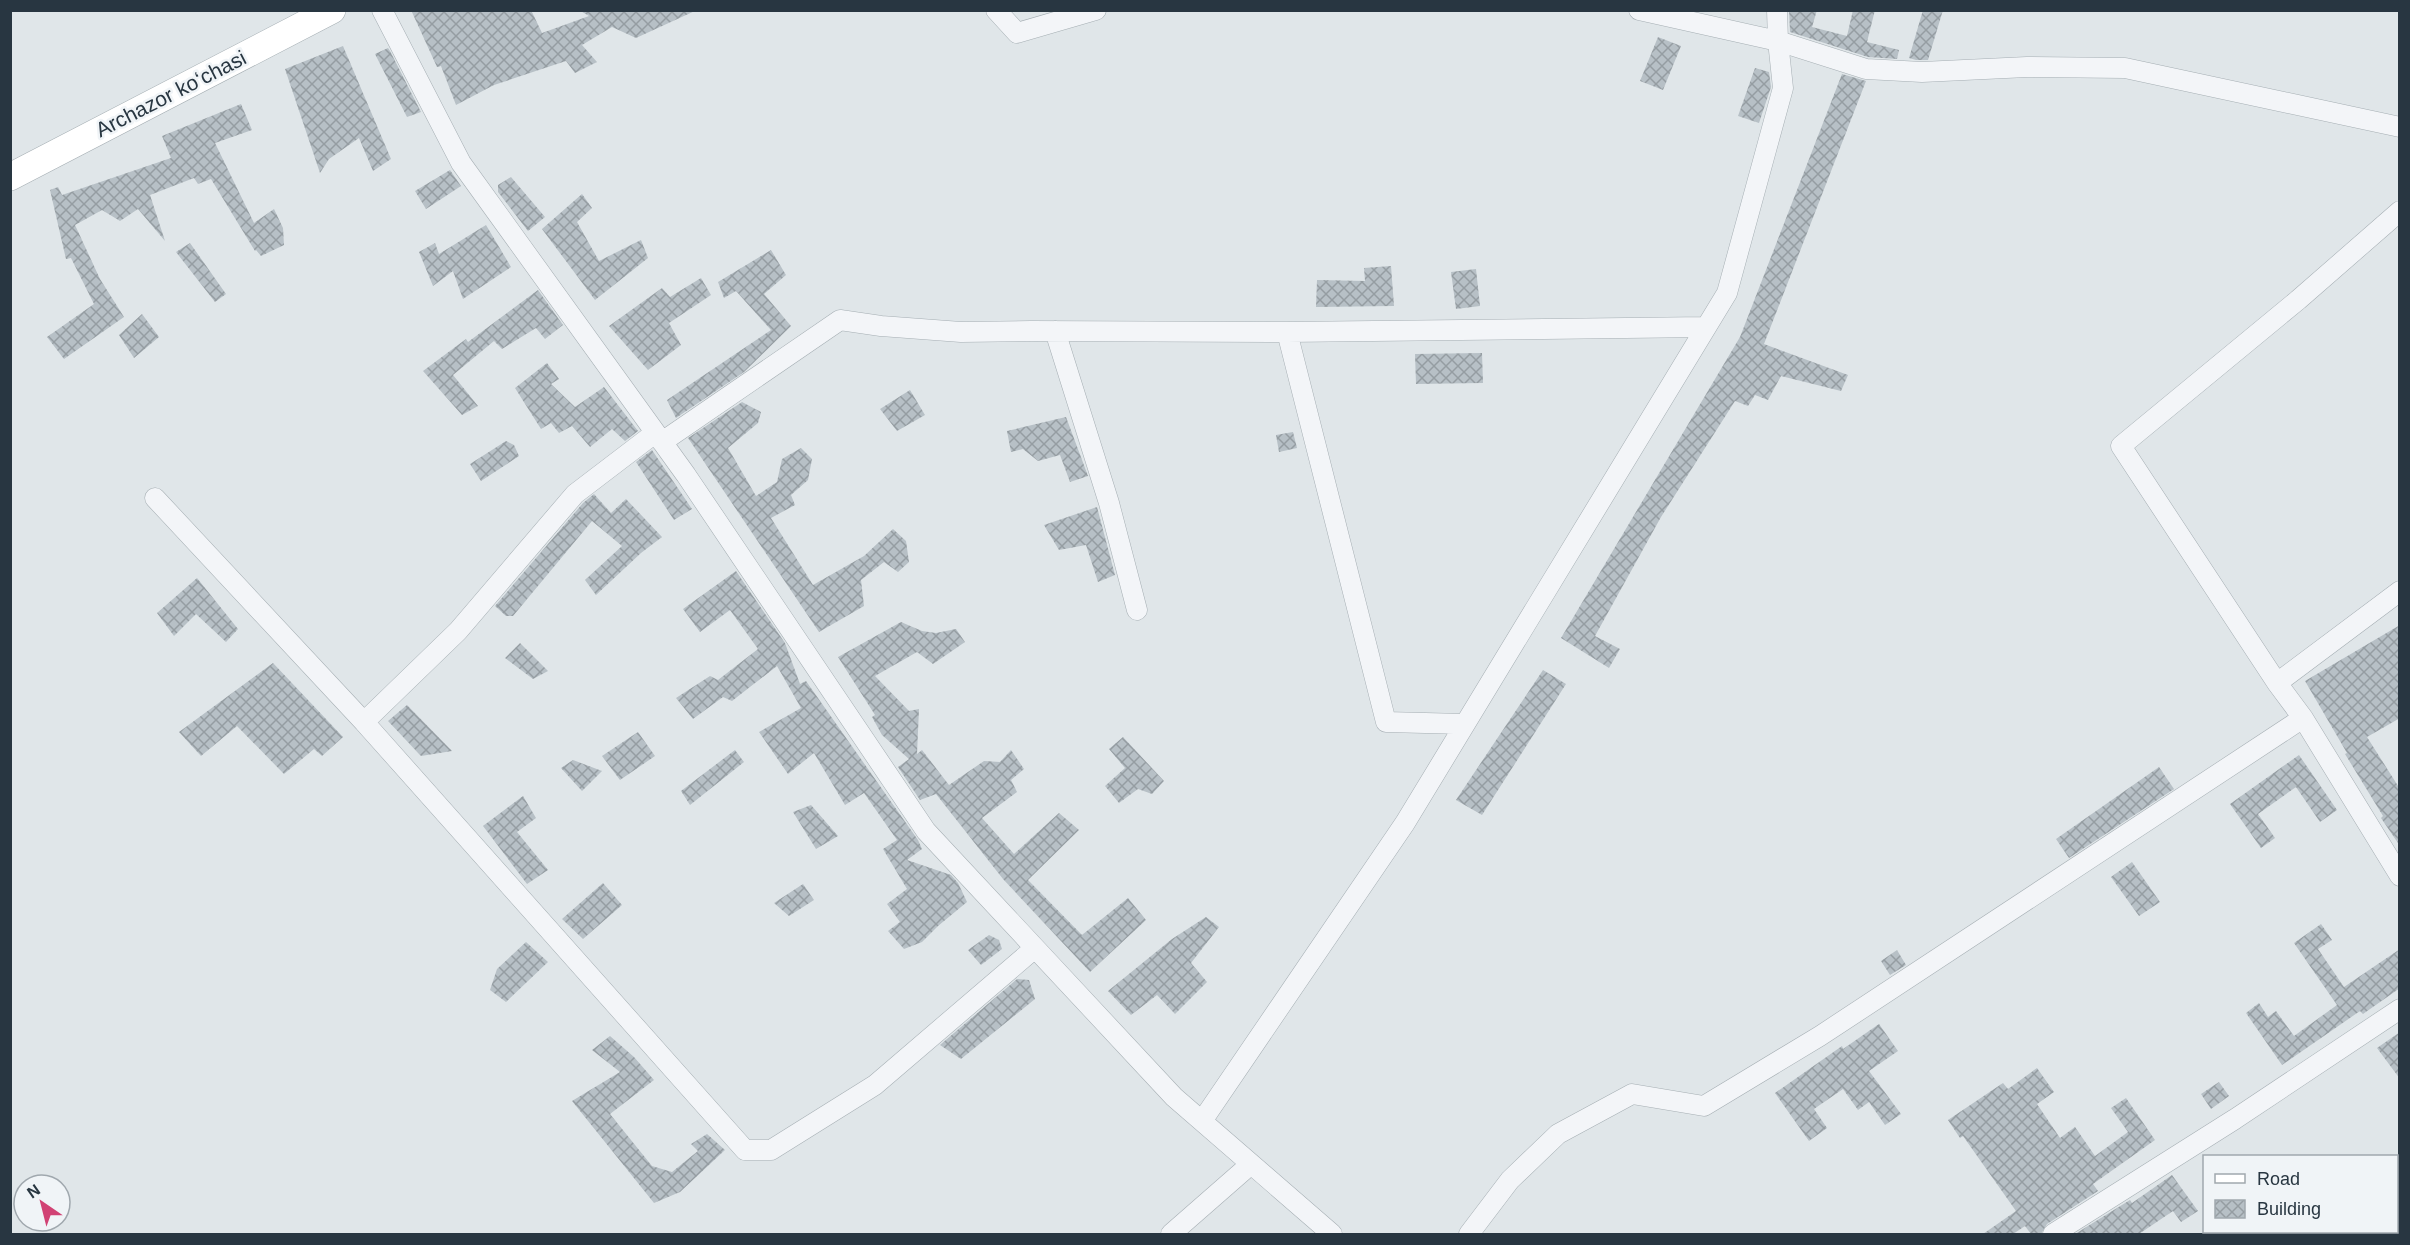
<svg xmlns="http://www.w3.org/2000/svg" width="2410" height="1245" viewBox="0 0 2410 1245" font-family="Helvetica,sans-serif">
  <defs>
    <pattern id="building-cross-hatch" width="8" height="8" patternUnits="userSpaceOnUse" patternTransform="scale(1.5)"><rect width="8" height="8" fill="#b7c0c6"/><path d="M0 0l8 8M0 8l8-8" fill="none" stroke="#959da2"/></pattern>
  </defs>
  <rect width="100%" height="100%" fill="#e0e6e9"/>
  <path fill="url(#building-cross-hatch)" d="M 411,10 L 531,10 L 542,33 L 589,16 L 579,10 L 697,10 L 636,38 L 612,27 L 582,45 L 597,62 L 575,73 L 566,61 L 494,85 L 456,105 L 441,66 L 437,67 Z
    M 1789,10 L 1817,10 L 1812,27 L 1847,36 L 1853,10 L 1875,10 L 1867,42 L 1899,50 L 1897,59 L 1868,57 L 1790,32 Z
    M 1923,10 L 1943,10 L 1928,60 L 1916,60 L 1909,58 Z
    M 1658,37 L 1681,46 L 1663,90 L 1640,81 Z
    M 343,46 L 391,159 L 373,171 L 359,138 L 329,159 L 320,173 L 285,69 Z
    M 388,48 L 390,51 L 421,112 L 407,117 L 375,54 Z
    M 1755,68 L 1769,72 L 1771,87 L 1759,123 L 1738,116 Z
    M 1842,74 L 1866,81 L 1764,344 L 1848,375 L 1841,391 L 1781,376 L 1768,400 L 1755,395 L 1748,406 L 1735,401 L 1661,517 L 1595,636 L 1620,649 L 1609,668 L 1561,638 L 1740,337 Z
    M 241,104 L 252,130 L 215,143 L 254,223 L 274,209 L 283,228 L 284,245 L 261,256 L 256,250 L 255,251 L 211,179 L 198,184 L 194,178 L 150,195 L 165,241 L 138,209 L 120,221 L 102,210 L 75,225 L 100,279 L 124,317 L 64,359 L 47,337 L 94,304 L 71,258 L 66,259 L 50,190 L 58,187 L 62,195 L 171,158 L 162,136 Z
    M 450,170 L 461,186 L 426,209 L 415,191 Z
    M 511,177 L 545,217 L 528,231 L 498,192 L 498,185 Z
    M 582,194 L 592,208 L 577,222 L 599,261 L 641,240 L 648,258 L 595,300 L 542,229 Z
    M 486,225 L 511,267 L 463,299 L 453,271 L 433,286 L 419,252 L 435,243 L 439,254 Z
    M 190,243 L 226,294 L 215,302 L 176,252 Z
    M 771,250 L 786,275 L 764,294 L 791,326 L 744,372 L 676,418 L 667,400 L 771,330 L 736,291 L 724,298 L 718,282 Z
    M 1391,266 L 1394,306 L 1316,307 L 1317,280 L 1365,281 L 1364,268 Z
    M 1476,269 L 1480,306 L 1456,309 L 1451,272 Z
    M 701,278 L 711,295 L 669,323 L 681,345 L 648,370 L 609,326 L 662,288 L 670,297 Z
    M 538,290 L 563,325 L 545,339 L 536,328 L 502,349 L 494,341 L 453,375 L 478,406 L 462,415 L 423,371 L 466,339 L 468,342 Z
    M 142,314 L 159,337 L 134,358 L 119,335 Z
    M 1482,353 L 1483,383 L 1416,384 L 1415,354 Z
    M 547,363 L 559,379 L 551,384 L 575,407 L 604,387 L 638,431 L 625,441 L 612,429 L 590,447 L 572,426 L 559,433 L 551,423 L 541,429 L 515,388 Z
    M 910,390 L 925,415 L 897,431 L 880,409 Z
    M 742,402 L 761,412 L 758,423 L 728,448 L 756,496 L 777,482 L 782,459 L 801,448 L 812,459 L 808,480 L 791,495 L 795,505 L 771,518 L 813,585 L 864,556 L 893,529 L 906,541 L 909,562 L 898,572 L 884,562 L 861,580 L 864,606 L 819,632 L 688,438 Z
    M 1066,417 L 1088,476 L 1070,482 L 1060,455 L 1038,461 L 1023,449 L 1011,452 L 1007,431 Z
    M 1293,432 L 1297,448 L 1279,452 L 1276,435 Z
    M 506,441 L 514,445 L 519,456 L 481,481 L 470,464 Z
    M 652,450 L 692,509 L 674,520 L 636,462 Z
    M 594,494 L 611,513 L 626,499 L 662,537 L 641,553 L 596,595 L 585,580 L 622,546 L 592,521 L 513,616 L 506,616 L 495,606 L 583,503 Z
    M 1097,507 L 1115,575 L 1098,582 L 1086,545 L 1059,550 L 1044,525 Z
    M 736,571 L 785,643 L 800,684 L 806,681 L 918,840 L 922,849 L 907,860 L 951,875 L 958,883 L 967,902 L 938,926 L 922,942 L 904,949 L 888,931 L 900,922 L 887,904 L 907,889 L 883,849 L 897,840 L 864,793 L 845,805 L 814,753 L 788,774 L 759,732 L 801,708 L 777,666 L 732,701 L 723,697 L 693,719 L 676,698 L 710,676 L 718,680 L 758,649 L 730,610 L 700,632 L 683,609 Z
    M 197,578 L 238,629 L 226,642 L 196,614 L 174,636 L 157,613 Z
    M 901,622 L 922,631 L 936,633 L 956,629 L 965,642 L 933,664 L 917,652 L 875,676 L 909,711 L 919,709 L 917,754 L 922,750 L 949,785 L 984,761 L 1000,762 L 1011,750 L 1024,769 L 1011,780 L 1017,792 L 982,818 L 1014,854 L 1059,813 L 1079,830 L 1028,880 L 1082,935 L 1128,898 L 1146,920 L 1090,972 L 1003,879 L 936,794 L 920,800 L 898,767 L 909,759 L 882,735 L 872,717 L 875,715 L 838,657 Z
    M 2400,625 L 2400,718 L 2367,737 L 2400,789 L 2400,846 L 2381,818 L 2383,816 L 2345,754 L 2347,753 L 2305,681 Z
    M 520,643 L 548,671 L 533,679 L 505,658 Z
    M 273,663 L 343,737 L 322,756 L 314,749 L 284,774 L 237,726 L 201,756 L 179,732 Z
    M 1543,670 L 1566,684 L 1482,815 L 1456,800 Z
    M 407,705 L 452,751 L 421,756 L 388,721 Z
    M 638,732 L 655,756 L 620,780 L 602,756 Z
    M 1123,737 L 1164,781 L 1152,794 L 1138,789 L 1119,803 L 1105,786 L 1125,768 L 1109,749 Z
    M 735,750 L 744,762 L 690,805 L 681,791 Z
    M 2299,755 L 2337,810 L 2320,822 L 2296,787 L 2258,814 L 2275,838 L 2261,848 L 2230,804 Z
    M 573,760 L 602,771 L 582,791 L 561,768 Z
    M 2159,767 L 2174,789 L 2069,858 L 2056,839 Z
    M 523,796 L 536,818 L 517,832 L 548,870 L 527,884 L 483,826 Z
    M 811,805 L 838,836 L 816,849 L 793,812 Z
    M 2132,862 L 2160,902 L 2139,916 L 2111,877 Z
    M 603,883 L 622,905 L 583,939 L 562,919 Z
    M 803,884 L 814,900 L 789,916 L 774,903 Z
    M 1206,917 L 1219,927 L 1191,963 L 1207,982 L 1175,1014 L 1157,995 L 1131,1015 L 1108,991 L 1172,939 Z
    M 2321,924 L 2332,940 L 2318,949 L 2344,987 L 2400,949 L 2400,988 L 2363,1014 L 2360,1011 L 2282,1065 L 2246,1013 L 2259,1003 L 2268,1017 L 2276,1011 L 2294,1036 L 2337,1005 L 2294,943 Z
    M 989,935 L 999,940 L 1002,949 L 981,965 L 968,950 Z
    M 526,942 L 548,962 L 506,1002 L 490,990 L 497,969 Z
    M 1897,950 L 1906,965 L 1890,975 L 1881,961 Z
    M 1017,979 L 1029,980 L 1035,999 L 961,1059 L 940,1045 Z
    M 1879,1024 L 1898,1051 L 1869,1071 L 1901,1114 L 1885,1125 L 1869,1102 L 1858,1110 L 1843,1089 L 1814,1109 L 1827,1128 L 1809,1141 L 1775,1093 L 1842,1046 L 1843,1049 Z
    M 2400,1032 L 2400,1079 L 2377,1048 Z
    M 610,1036 L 634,1057 L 654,1080 L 610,1114 L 652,1166 L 672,1172 L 698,1151 L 691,1144 L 707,1134 L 725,1150 L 680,1192 L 654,1203 L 572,1101 L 620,1072 L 592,1050 Z
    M 2037,1068 L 2054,1092 L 2037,1104 L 2060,1138 L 2075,1127 L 2095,1156 L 2128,1132 L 2111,1108 L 2126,1098 L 2155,1140 L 2093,1184 L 2098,1191 L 2047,1224 L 2041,1234 L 2031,1234 L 2025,1226 L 2013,1234 L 1983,1234 L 2016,1211 L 1963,1136 L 1960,1138 L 1948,1120 L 2003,1083 L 2008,1089 Z
    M 2219,1082 L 2229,1096 L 2211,1109 L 2201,1094 Z
    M 2172,1175 L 2198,1211 L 2181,1222 L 2173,1211 L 2139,1234 L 2075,1234 L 2130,1200 L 2132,1203 Z"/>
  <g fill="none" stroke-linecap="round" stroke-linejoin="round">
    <g stroke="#a5aeb3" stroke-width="21">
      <path id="street" d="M 382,10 L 461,163 L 686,475 L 926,831 L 1174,1097 L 1332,1234
        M 996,10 L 1017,33 L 1096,10
        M 1639,10 L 1778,41 L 1866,69 L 1922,72 L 2027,67 L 2125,68 L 2400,127
        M 2400,211 L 2298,300 L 2121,446 L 2277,683 L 2303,718 L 2400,876
        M 1055,331 L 1109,503 L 1137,610
        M 1287,332 L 1706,327
        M 662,442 L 840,320 L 881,326 L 961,332 L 1031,331 L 1287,332 L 1386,722 L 1464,724
        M 155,498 L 364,722 L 745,1150 L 771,1150 L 875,1085 L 1035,948
        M 2277,683 L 2400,591
        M 364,722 L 458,631 L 575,494 L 655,433
        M 1202,1121 L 1405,823 L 1727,293 L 1783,88 L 1778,41 L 1777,10
        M 1171,1234 L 1251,1164
        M 1469,1234 L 1510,1180 L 1558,1134 L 1632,1094 L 1704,1106 L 1820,1036 L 2303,718
        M 2053,1234 L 2235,1119 L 2400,1009"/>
    </g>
    <g stroke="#a5aeb3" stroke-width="28">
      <path id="secondary" d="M 10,177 L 332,10"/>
    </g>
    <use href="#street" stroke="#f3f5f8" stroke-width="20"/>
    <use href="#secondary" stroke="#fff" stroke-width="27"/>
  </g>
  <g text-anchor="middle" stroke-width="5" stroke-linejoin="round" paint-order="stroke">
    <g font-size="21" fill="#283641" stroke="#f0f4f7">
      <text transform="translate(171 94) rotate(-27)" y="7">Archazor koʻchasi</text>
    </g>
  </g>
  <rect width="2410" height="1245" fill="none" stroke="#283641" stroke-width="24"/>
  <rect x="2203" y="1155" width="195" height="78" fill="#f0f4f7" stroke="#a0a8ae" stroke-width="1.5"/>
  <rect x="2215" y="1174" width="30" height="9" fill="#ffffff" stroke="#a0a8ae" stroke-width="1.5"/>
  <text x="2257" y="1185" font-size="18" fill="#283641">Road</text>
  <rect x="2215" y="1200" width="30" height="18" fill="url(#building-cross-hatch)" stroke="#a0a8ae" stroke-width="1.5"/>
  <text x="2257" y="1215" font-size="18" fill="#283641">Building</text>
  <g transform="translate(42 1203) rotate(325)"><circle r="28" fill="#f0f4f7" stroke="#a0a8ae" stroke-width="1.5"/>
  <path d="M0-4.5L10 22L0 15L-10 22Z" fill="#d14274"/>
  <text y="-9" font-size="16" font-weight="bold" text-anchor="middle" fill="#283641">N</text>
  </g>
</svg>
